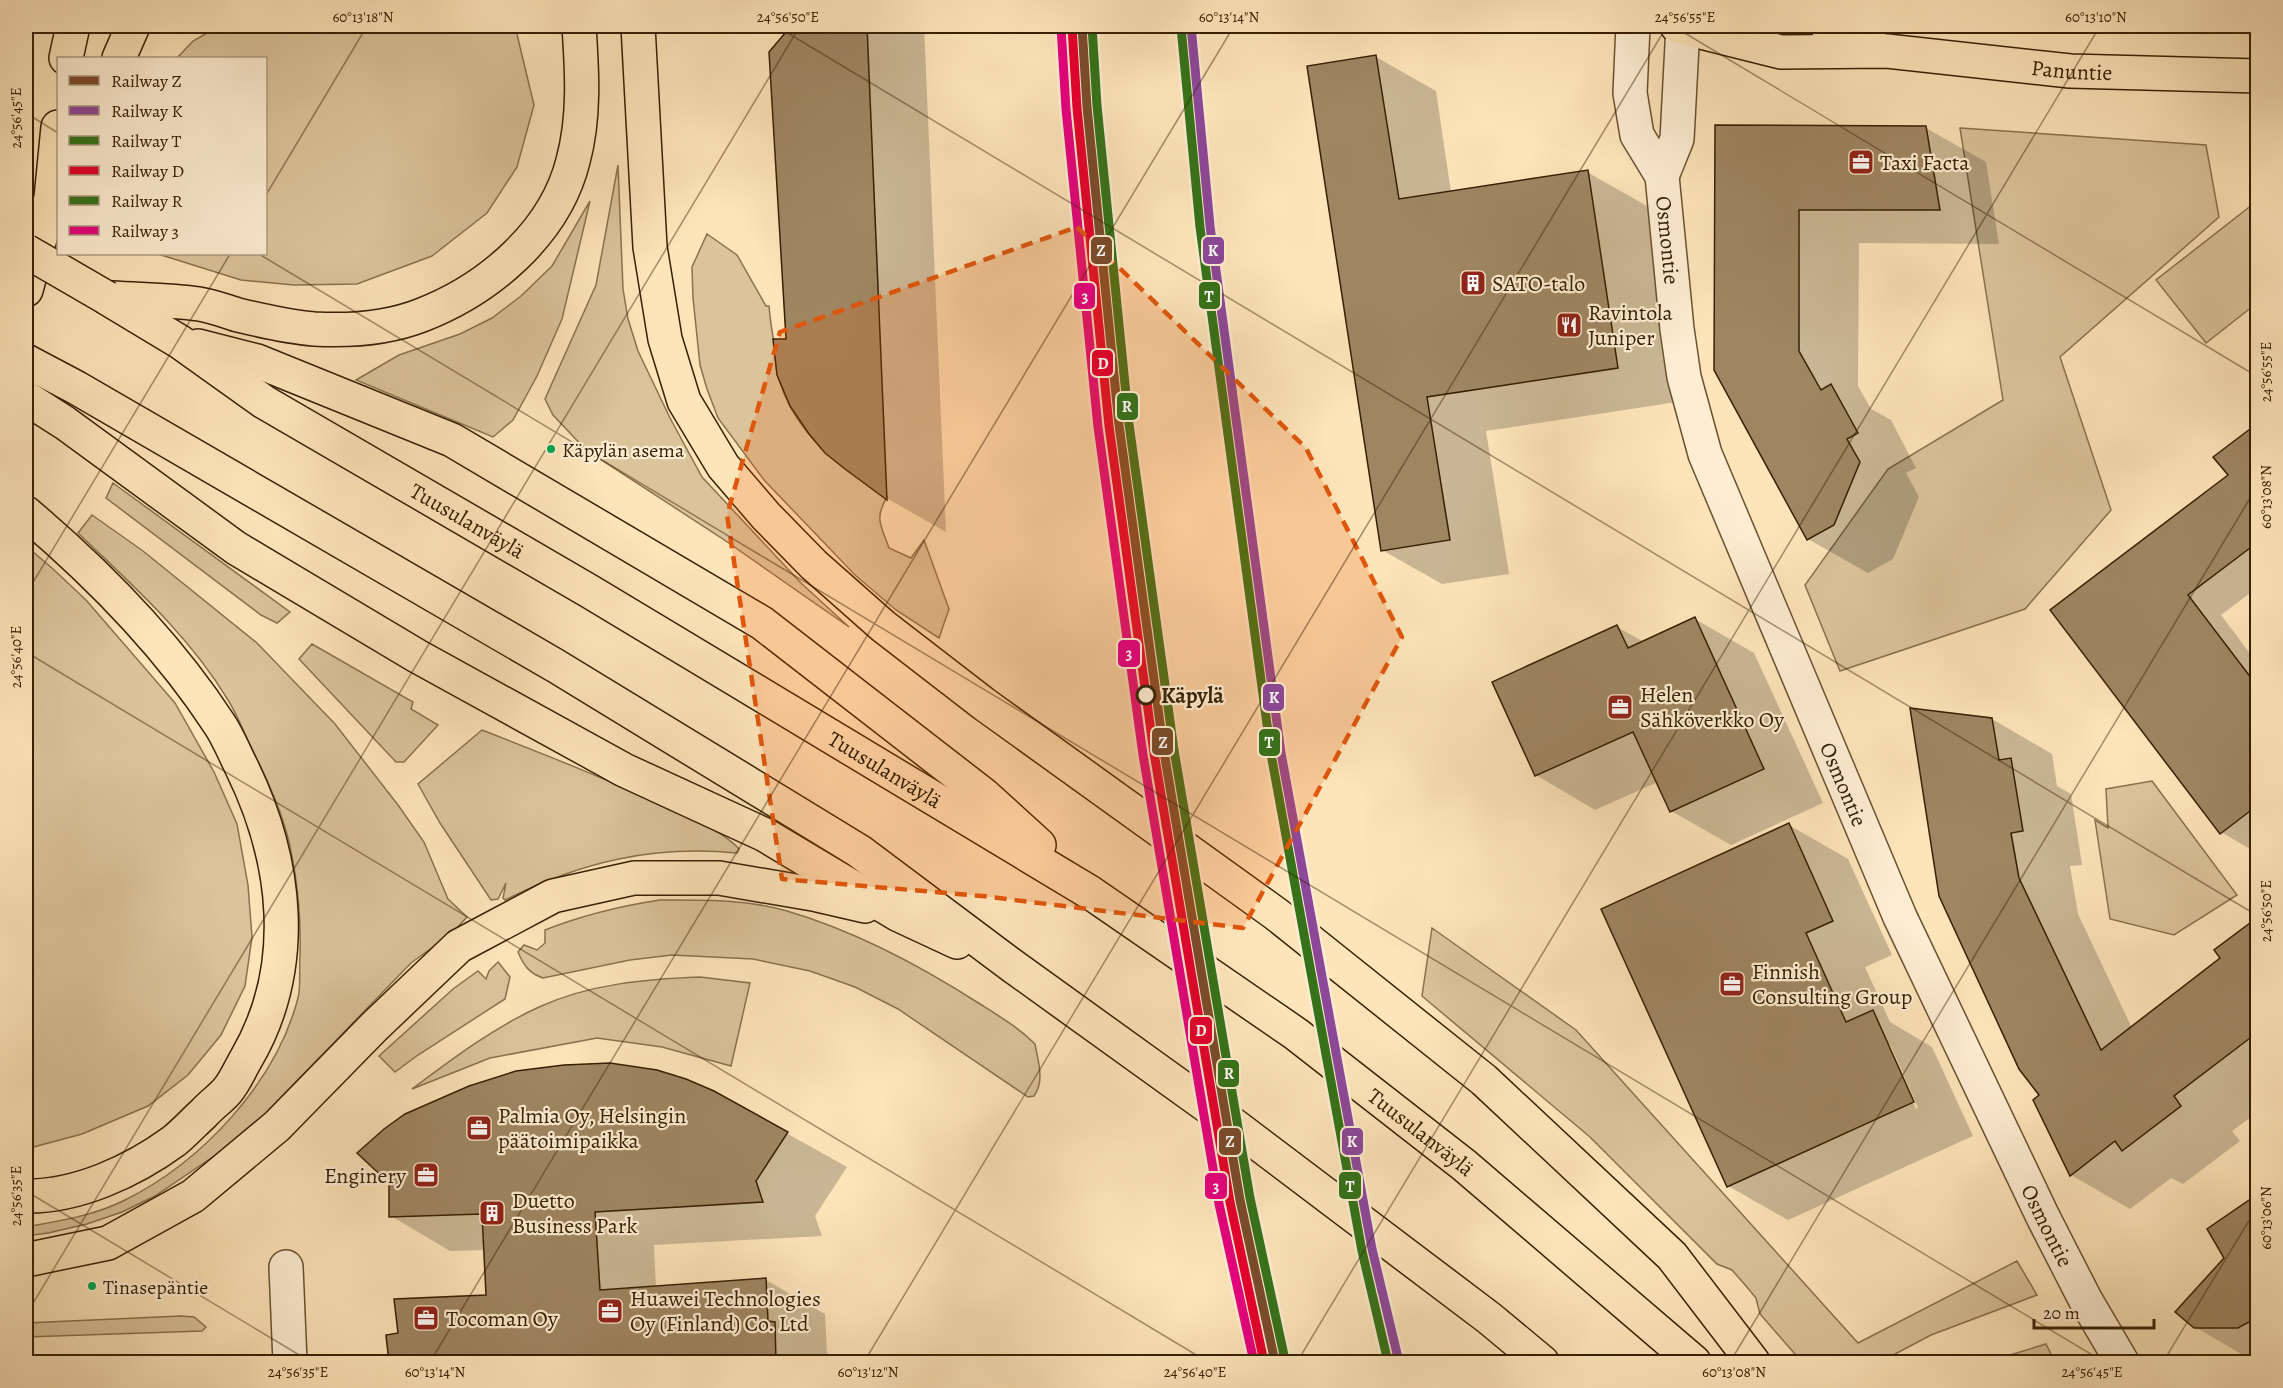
<svg xmlns="http://www.w3.org/2000/svg" width="2283" height="1388" viewBox="0 0 2283 1388" font-family="Alegreya,serif">
  <rect width="100%" height="100%" fill="#fde4b9"/>
  <filter id="stains"><feTurbulence type="fractalNoise" baseFrequency=".00333" numOctaves="4"/><feColorMatrix values="0 0 0 0 .2 0 0 0 0 .09 0 0 0 0 .02 0 0 0 .5 -.17"/></filter>
  <radialGradient id="worn" r=".72"><stop offset=".6" stop-color="#630" stop-opacity="0"/><stop offset="1" stop-color="#630" stop-opacity=".3"/></radialGradient>
  <path fill="#dbc39a" stroke="#89724e" stroke-width="1.5" d="M 219,26 L 515,26 L 534,105 L 517,167 L 487,213 L 432,256 L 357,284 L 294,285 L 241,280 L 158,254 L 266,254 L 266,58 L 177,58 L 193,41 Z
    M 1960,128 L 2206,145 L 2219,217 L 2060,357 L 2111,510 L 2025,609 L 1840,671 L 1805,585 L 1888,469 L 2003,400 Z
    M 618,165 L 623,289 L 628,319 L 638,351 L 670,418 L 702,477 L 801,583 L 849,627 L 720,537 L 586,450 L 553,415 L 545,399 L 596,285 Z
    M 590,201 L 562,319 L 537,376 L 513,420 L 493,437 L 356,380 L 399,355 L 460,334 L 492,318 L 521,296 L 552,266 Z
    M 2257,201 L 2257,303 L 2206,343 L 2156,280 Z
    M 707,234 L 737,255 L 766,306 L 769,306 C 770,319 772,331 774,343 C 775,353 775,365 778,375 C 792,431 840,469 887,497 C 874,519 881,525 889,548 L 911,558 L 924,540 L 949,609 L 939,638 L 896,610 L 855,575 L 764,480 L 718,418 L 707,389 L 700,365 L 693,298 L 692,267 Z
    M 113,483 L 290,612 L 277,623 L 261,615 L 106,498 Z
    M 92,515 L 143,551 L 257,643 L 335,724 L 398,805 L 424,842 L 448,899 L 467,917 L 452,933 L 411,963 L 256,1123 L 220,1152 L 155,1196 L 122,1212 L 87,1224 L 48,1233 L 26,1236 L 26,1227 C 58,1221 93,1216 123,1201 C 201,1163 276,1083 298,998 C 301,986 299,970 300,957 C 301,926 298,887 292,856 C 285,816 266,777 248,741 C 242,727 236,713 228,700 C 189,635 132,585 78,533 Z
    M 26,546 L 52,568 L 86,600 L 175,703 L 214,772 L 237,824 L 248,885 L 252,937 L 245,986 L 221,1035 L 188,1075 L 148,1106 L 82,1134 L 26,1149 Z
    M 312,644 L 413,702 L 411,709 L 438,725 L 404,762 L 396,762 L 299,659 Z
    M 482,730 C 546,755 610,780 672,810 C 693,820 723,831 739,849 L 737,853 C 652,845 581,862 505,900 L 503,898 L 506,883 L 498,899 L 491,900 L 440,823 L 418,784 Z
    M 2152,781 L 2237,895 L 2174,935 L 2110,919 L 2095,820 L 2108,828 L 2106,789 Z
    M 660,900 C 702,900 746,899 787,911 C 855,931 921,966 980,1004 C 999,1016 1019,1028 1035,1044 C 1038,1061 1045,1081 1034,1096 L 1028,1097 L 898,1009 L 855,987 L 810,971 L 753,959 L 672,955 L 630,960 L 543,978 C 529,973 524,966 518,952 L 524,945 L 537,950 L 545,943 L 545,930 C 583,915 620,906 660,900 Z
    M 1432,928 L 1576,1030 L 1858,1343 L 2017,1261 L 2037,1295 L 1931,1335 L 1880,1362 L 1802,1362 L 1760,1314 L 1756,1298 L 1746,1286 L 1732,1270 L 1717,1264 L 1590,1137 L 1422,996 Z
    M 498,962 L 510,977 L 505,999 L 418,1055 L 395,1072 L 379,1056 L 453,989 L 478,971 L 486,979 L 489,971 Z
    M 700,977 L 750,983 L 731,1066 L 662,1047 L 597,1038 L 490,1058 L 412,1089 C 452,1059 493,1028 539,1007 C 589,984 646,979 700,977 Z
    M 181,1316 L 194,1317 L 206,1327 L 202,1331 L 26,1337 L 26,1323 Z
    M 2046,1344 L 2055,1362 L 1987,1362 Z"/>
  <path fill="#0003" fill-rule="evenodd" d="M 793,26 L 924,26 L 946,532 L 888,499 L 826,451 L 788,340 L 771,53 Z
    M 1376,57 L 1436,91 L 1451,192 L 1587,172 L 1647,206 L 1677,402 L 1486,431 L 1509,574 L 1442,584 L 1382,550 Z
    M 1717,127 L 1926,128 L 1986,162 L 1999,244 L 1859,243 L 1858,386 L 1871,409 L 1891,420 L 1916,468 L 1906,473 L 1919,497 L 1893,559 L 1868,573 L 1808,539 Z
    M 2258,425 L 2258,587 L 2221,615 L 2258,664 L 2258,850 L 2255,852 L 2221,832 L 2052,610 L 2230,475 Z
    M 1695,619 L 1754,653 L 1823,803 L 1731,845 L 1671,811 L 1658,782 L 1595,810 L 1536,775 L 1617,627 L 1644,642 Z
    M 1992,719 L 2052,754 L 2057,786 L 2071,794 L 2082,865 L 2070,866 L 2078,914 L 2132,1028 L 2222,959 L 2258,919 L 2258,1112 L 2232,1131 L 2240,1141 L 2183,1184 L 2171,1178 L 2130,1209 L 2071,1175 L 2042,1095 Z
    M 1789,825 L 1848,859 L 1892,955 L 1865,967 L 1890,1022 L 1932,1047 L 1973,1136 L 1788,1220 L 1728,1186 ZM 1885,1041 L 1891,1046 L 1918,1108 L 1916,1109 Z
    M 713,1092 L 847,1167 L 815,1216 L 822,1236 L 654,1245 L 656,1288 L 766,1280 L 825,1314 L 827,1353 L 834,1358 L 834,1362 L 391,1362 L 388,1336 L 399,1334 L 488,1297 L 485,1250 L 450,1251 L 391,1216 Z
    M 2258,1196 L 2258,1362 L 2255,1362 L 2195,1327 Z"/>
  <path fill="#9e8662" stroke="#372003" stroke-width="1.5" d="M 791,26 L 867,26 L 887,500 L 845,469 L 825,453 L 809,434 L 790,406 L 777,375 L 773,339 L 786,339 L 769,52 Z
    M 1376,55 L 1399,199 L 1588,170 L 1618,368 L 1427,397 L 1450,540 L 1381,551 L 1307,66 Z
    M 1715,125 L 1926,126 L 1940,210 L 1799,210 L 1799,351 L 1821,390 L 1831,384 L 1858,433 L 1847,439 L 1860,462 L 1834,525 L 1807,540 L 1714,370 Z
    M 2258,423 L 2258,542 L 2188,595 L 2258,687 L 2258,805 L 2220,834 L 2050,610 L 2228,475 L 2213,457 Z
    M 1695,617 L 1764,769 L 1670,812 L 1633,732 L 1535,776 L 1492,682 L 1617,625 L 1628,648 Z
    M 1910,708 L 1992,718 L 1999,760 L 2011,758 L 2023,831 L 2011,833 L 2019,878 L 2101,1050 L 2220,958 L 2214,950 L 2258,917 L 2258,1032 L 2174,1096 L 2181,1106 L 2122,1151 L 2115,1141 L 2070,1176 L 2033,1100 L 2039,1095 L 2019,1069 L 1939,896 Z
    M 1789,823 L 1833,921 L 1806,933 L 1846,1022 L 1873,1010 L 1914,1102 L 1727,1187 L 1601,909 Z
    M 610,1063 L 657,1070 L 686,1079 L 714,1091 L 788,1132 L 756,1181 L 763,1202 L 595,1212 L 600,1290 L 766,1278 L 768,1321 L 775,1322 L 776,1362 L 389,1362 L 386,1335 L 398,1333 L 394,1299 L 486,1295 L 482,1214 L 389,1217 L 389,1183 L 357,1153 L 384,1129 L 405,1114 L 469,1086 L 516,1071 L 564,1065 Z
    M 2258,1194 L 2258,1317 L 2238,1328 L 2194,1328 L 2175,1312 L 2224,1258 L 2207,1229 Z"/>
  <g fill="none" stroke-linecap="round" stroke-linejoin="round">
    <g stroke="#685130" stroke-width="36">
      <g id="minor">
        <path id="s1" d="M 1633,26 L 1630,93 L 1637,135 L 1662,176 L 1677,329 L 1684,377 L 1705,454 L 1900,917 L 2043,1217 L 2085,1299 L 2122,1362"/>
        <path d="M 1662,176 L 1677,139 L 1683,26"/>
        <path d="M 286,1267 L 290,1362"/>
      </g>
    </g>
    <g stroke="#372003" stroke-width="36">
      <g id="major">
        <path id="s2" d="M 1677,26 L 1781,52 L 1887,51 L 2070,71 L 2258,76"/>
        <path d="M 1827,26 L 1874,46"/>
        <path d="M 66,58 L 73,26"/>
        <path d="M 119,58 L 133,26"/>
        <path d="M 26,290 L 51,198 L 58,127"/>
      </g>
    </g>
    <g stroke="#372003" stroke-width="36">
      <g id="highway">
        <path d="M 638,26 L 650,247 L 665,339 L 684,401 L 723,466 L 766,516 L 814,565 L 883,626 L 984,704 L 1276,914 L 1484,1080 L 1672,1256 L 1753,1362"/>
        <path id="s3" d="M 107,298 L 180,342 L 264,402 L 589,591 L 1091,893 L 1296,1034 L 1464,1165 L 1694,1362"/>
        <path d="M 112,298 C 141,300 170,300 199,304 C 212,306 225,311 238,315 C 263,321 289,327 314,329 C 349,331 389,328 422,315 C 489,289 555,233 573,161 C 585,117 582,71 579,26"/>
        <path d="M 198,346 L 257,361 L 452,440 L 762,623 L 984,795 L 1039,845"/>
        <path d="M 26,361 L 77,388 L 556,666 L 859,851 L 1014,967 L 1235,1126 L 1489,1318 L 1542,1362"/>
        <path d="M 26,398 L 65,423 L 236,548 L 417,656 L 624,770 L 765,835 L 899,915 L 957,942"/>
        <path d="M 26,513 C 98,574 168,645 220,725 C 228,737 234,752 241,766 C 287,859 300,967 246,1059 C 240,1069 235,1082 227,1091 C 220,1099 211,1105 204,1113 C 194,1122 184,1133 174,1141 C 133,1171 77,1197 26,1196"/>
        <path d="M 26,1260 L 108,1243 L 193,1196 L 277,1126 L 375,1026 L 459,946 L 553,896 L 634,878 L 719,878 L 813,894 L 865,906"/>
      </g>
    </g>
    <use href="#minor" stroke="#feedd2" stroke-width="33"/>
    <use href="#major" stroke="#fde4b9" stroke-width="33"/>
    <use href="#highway" stroke="#fde4b9" stroke-width="33"/>
    <g stroke="#372003" stroke-width="36" stroke-linecap="butt">
      <path id="highway-bridge" d="M 26,251 L 107,298"/>
    </g>
    <use href="#highway-bridge" stroke="#fde4b9" stroke-width="33"/>
    <g stroke="#feedd2" stroke-width="14">
      <path id="rail-1" d="M 1082,26 L 1087,107 L 1119,425 L 1164,752 L 1240,1200 L 1275,1362"/>
    </g>
    <g stroke="#feedd2" stroke-width="14">
      <path id="rail-2" d="M 1191,26 L 1210,226 L 1281,753 L 1372,1249 L 1399,1362"/>
    </g>
    <g stroke="#feedd2" stroke-width="14">
      <path id="rail-3" d="M 1181,27 L 1200,227 L 1271,754 L 1362,1251 L 1388,1362"/>
    </g>
    <g stroke="#feedd2" stroke-width="14">
      <path id="rail-4" d="M 1072,27 L 1077,108 L 1109,426 L 1154,753 L 1230,1202 L 1264,1362"/>
    </g>
    <g stroke="#feedd2" stroke-width="14">
      <path id="rail-5" d="M 1092,26 L 1097,106 L 1129,424 L 1174,750 L 1250,1198 L 1285,1360"/>
    </g>
    <g stroke="#feedd2" stroke-width="14">
      <path id="rail-6" d="M 1061,27 L 1066,109 L 1098,427 L 1143,755 L 1219,1204 L 1254,1362"/>
    </g>
    <use href="#rail-1" stroke="#7a4b2a" stroke-width="9"/>
    <use href="#rail-2" stroke="#8c4799" stroke-width="9"/>
    <use href="#rail-3" stroke="#357219" stroke-width="9"/>
    <use href="#rail-4" stroke="#e4002b" stroke-width="9"/>
    <use href="#rail-5" stroke="#357219" stroke-width="9"/>
    <use href="#rail-6" stroke="#e5007d" stroke-width="9"/>
  </g>
  <path fill="#df560c" fill-opacity="0.2" stroke="#df560c" stroke-width="4.5" stroke-dasharray="12 8" stroke-linejoin="round" d="M 1077,227 L 1306,448 L 1402,637 L 1243,928 L 982,896 L 782,879 L 727,515 L 780,332 Z"/>
  <path fill="none" stroke="#372003" stroke-width="1.5" stroke-opacity="0.45" d="M 776,26 L 2258,916M 1673,26 L 2258,377M 26,113 L 58,133M 266,195 L 367,26M 259,254 L 2104,1362M 26,594 L 230,254M 26,652 L 1208,1362M 26,1191 L 311,1362M 26,1315 L 800,26M 430,1362 L 1234,26M 864,1362 L 1667,26M 1297,1362 L 2100,26M 1730,1362 L 2258,485M 2163,1362 L 2258,1206"/>
  <defs>
    <g id="office-square" transform="scale(1.35)"><rect x="-9" y="-9" width="18" height="18" rx="4" fill="#8f2418" stroke="#feedd2"/><path d="M-6-3h4V-5.5h4V-3h4V5H-6ZM-1-4.5V-3h2v-1.5ZM-6 0V1H6V0Z" fill="#fff"/></g>
    <g id="building-square" transform="scale(1.35)"><rect x="-9" y="-9" width="18" height="18" rx="4" fill="#8f2418" stroke="#feedd2"/><path d="M-4-6H4V6H1V3H-1V6H-4ZM-2.5-4.3h1.7v1.8h-1.7ZM.8-4.3h1.7v1.8H.8ZM-2.5-1h1.7V.8h-1.7ZM.8-1h1.7V.8H.8Z" fill="#fff"/></g>
    <g id="restaurant-square" transform="scale(1.35)"><rect x="-9" y="-9" width="18" height="18" rx="4" fill="#8f2418" stroke="#feedd2"/><path d="M-5-6h1v4h1v-4h1v4h1v-4h1v5L-1.5 .5V6h-2V.5L-5-1ZM5-6V6H3V1.5H1.5Q1.5-4 5-6Z" fill="#fff"/></g>
  </defs>
  <g fill-rule="evenodd">
    <use href="#office-square" x="1861" y="162"/>
    <use href="#building-square" x="1473" y="283"/>
    <use href="#restaurant-square" x="1569" y="325"/>
    <use href="#office-square" x="1620" y="707"/>
    <use href="#office-square" x="1732" y="984"/>
    <use href="#office-square" x="479" y="1128"/>
    <use href="#office-square" x="426" y="1175"/>
    <use href="#building-square" x="492" y="1213"/>
    <use href="#office-square" x="610" y="1311"/>
    <use href="#office-square" x="426" y="1318"/>
  </g>
  <g fill="#00a651" stroke="#feedd2" stroke-width="2">
    <circle cx="551" cy="449" r="5"/>
    <circle cx="92" cy="1286" r="5"/>
  </g>
  <circle fill="#feedd2" stroke="#372003" stroke-width="3" cx="1146" cy="695" r="9"/>
  <g text-anchor="middle" stroke-width="4.5" stroke-linejoin="round" paint-order="stroke">
    <g font-size="20" fill="#372003" stroke="#feedd2" text-anchor="start">
      <text x="562" y="457">Käpylän asema</text>
      <text x="103" y="1294">Tinasepäntie</text>
    </g>
    <g font-size="22" fill="#372003" stroke="#feedd2">
      <text dy="8" stroke="none"><textPath href="#s2" startOffset="399">Panuntie</textPath></text>
      <text dy="8" stroke="none"><textPath href="#s1" startOffset="222">Osmontie</textPath></text>
      <text dy="8" stroke="none"><textPath href="#s3" startOffset="424">Tuusulanväylä</textPath></text>
      <text dy="8" stroke="none"><textPath href="#s3" startOffset="910">Tuusulanväylä</textPath></text>
      <text dy="8" stroke="none"><textPath href="#s1" startOffset="798">Osmontie</textPath></text>
      <text dy="8" stroke="none"><textPath href="#s3" startOffset="1558">Tuusulanväylä</textPath></text>
      <text dy="8" stroke="none"><textPath href="#s1" startOffset="1284">Osmontie</textPath></text>
    </g>
    <g font-size="22" fill="#372003" stroke="#feedd2" text-anchor="start">
      <text x="1880" y="170">Taxi Facta</text>
      <text x="1492" y="291">SATO-talo</text>
      <text x="1588" y="320">Ravintola<tspan x="1588" dy="25">Juniper</tspan></text>
      <text x="1640" y="702">Helen<tspan x="1640" dy="25">Sähköverkko Oy</tspan></text>
      <text x="1752" y="979">Finnish<tspan x="1752" dy="25">Consulting Group</tspan></text>
      <text x="498" y="1123">Palmia Oy, Helsingin<tspan x="498" dy="25">päätoimipaikka</tspan></text>
      <text x="406" y="1183" text-anchor="end">Enginery</text>
      <text x="512" y="1208">Duetto<tspan x="512" dy="25">Business Park</tspan></text>
      <text x="630" y="1306">Huawei Technologies<tspan x="630" dy="25">Oy (Finland) Co. Ltd</tspan></text>
      <text x="446" y="1326">Tocoman Oy</text>
    </g>
    <g font-size="22" font-weight="bold" fill="#372003" stroke="#feedd2" text-anchor="start">
      <text x="1161" y="703">Käpylä</text>
    </g>
  </g>
  <g stroke="#feedd2" stroke-width="2">
    <rect x="1090" y="236" width="23" height="29" rx="6" fill="#7a4b2a"/>
    <rect x="1202" y="236" width="23" height="29" rx="6" fill="#8c4799"/>
    <rect x="1198" y="281" width="23" height="29" rx="6" fill="#357219"/>
    <rect x="1073" y="282" width="23" height="28" rx="6" fill="#e5007d"/>
    <rect x="1091" y="349" width="23" height="28" rx="6" fill="#e4002b"/>
    <rect x="1116" y="392" width="23" height="29" rx="6" fill="#357219"/>
    <rect x="1117" y="639" width="24" height="29" rx="6" fill="#e5007d"/>
    <rect x="1262" y="683" width="23" height="29" rx="6" fill="#8c4799"/>
    <rect x="1151" y="727" width="23" height="29" rx="6" fill="#7a4b2a"/>
    <rect x="1258" y="728" width="23" height="29" rx="6" fill="#357219"/>
    <rect x="1189" y="1016" width="24" height="29" rx="6" fill="#e4002b"/>
    <rect x="1217" y="1059" width="23" height="29" rx="6" fill="#357219"/>
    <rect x="1218" y="1127" width="24" height="29" rx="6" fill="#7a4b2a"/>
    <rect x="1341" y="1127" width="23" height="29" rx="6" fill="#8c4799"/>
    <rect x="1338" y="1171" width="24" height="29" rx="6" fill="#357219"/>
    <rect x="1204" y="1172" width="24" height="28" rx="6" fill="#e5007d"/>
  </g>
  <g font-size="16" text-anchor="middle" font-weight="bold" fill="#fff">
    <text x="1101" y="256">Z</text>
    <text x="1213" y="256">K</text>
    <text x="1209" y="302">T</text>
    <text x="1085" y="302">3</text>
    <text x="1103" y="369">D</text>
    <text x="1127" y="412">R</text>
    <text x="1129" y="659">3</text>
    <text x="1274" y="703">K</text>
    <text x="1163" y="748">Z</text>
    <text x="1269" y="748">T</text>
    <text x="1201" y="1036">D</text>
    <text x="1229" y="1079">R</text>
    <text x="1230" y="1147">Z</text>
    <text x="1352" y="1147">K</text>
    <text x="1350" y="1192">T</text>
    <text x="1216" y="1192">3</text>
  </g>
  <rect width="2283" height="1388" fill="none" stroke="#fde4b9" stroke-width="66"/>
  <rect x="57" y="57" width="210" height="198" fill="#feedd2" stroke="#ae9b7f" stroke-width="1.5"/>
  <rect x="69" y="76" width="30" height="9" fill="#7a4b2a" stroke="#ae9b7f" stroke-width="1.5"/>
  <text x="111" y="87" font-size="18" fill="#372003">Railway Z</text>
  <rect x="69" y="106" width="30" height="9" fill="#8c4799" stroke="#ae9b7f" stroke-width="1.5"/>
  <text x="111" y="117" font-size="18" fill="#372003">Railway K</text>
  <rect x="69" y="136" width="30" height="9" fill="#357219" stroke="#ae9b7f" stroke-width="1.5"/>
  <text x="111" y="147" font-size="18" fill="#372003">Railway T</text>
  <rect x="69" y="166" width="30" height="9" fill="#e4002b" stroke="#ae9b7f" stroke-width="1.5"/>
  <text x="111" y="177" font-size="18" fill="#372003">Railway D</text>
  <rect x="69" y="196" width="30" height="9" fill="#357219" stroke="#ae9b7f" stroke-width="1.5"/>
  <text x="111" y="207" font-size="18" fill="#372003">Railway R</text>
  <rect x="69" y="226" width="30" height="9" fill="#e5007d" stroke="#ae9b7f" stroke-width="1.5"/>
  <text x="111" y="237" font-size="18" fill="#372003">Railway 3</text>
  <path d="M2034 1319v9h120v-9" fill="none" stroke="#372003" stroke-width="3"/>
  <text x="2043" y="1319" font-size="18" fill="#372003" stroke="#feedd2" stroke-width="4.5" paint-order="stroke">20 m</text>
  <rect x="33" y="33" width="2217" height="1322" fill="none" stroke="#372003" stroke-width="2"/>
  <g font-size="15" text-anchor="middle" fill="#372003">
    <text x="363" y="22">60°13'18"N</text>
    <text x="788" y="22">24°56'50"E</text>
    <text x="1229" y="22">60°13'14"N</text>
    <text x="1685" y="22">24°56'55"E</text>
    <text x="2096" y="22">60°13'10"N</text>
    <text transform="translate(16 118) rotate(-90)" y="5">24°56'45"E</text>
    <text transform="translate(2266 372) rotate(-90)" y="5">24°56'55"E</text>
    <text transform="translate(2266 497) rotate(-90)" y="5">60°13'08"N</text>
    <text transform="translate(16 657) rotate(-90)" y="5">24°56'40"E</text>
    <text transform="translate(2266 911) rotate(-90)" y="5">24°56'50"E</text>
    <text transform="translate(16 1196) rotate(-90)" y="5">24°56'35"E</text>
    <text transform="translate(2266 1218) rotate(-90)" y="5">60°13'06"N</text>
    <text x="298" y="1377">24°56'35"E</text>
    <text x="435" y="1377">60°13'14"N</text>
    <text x="868" y="1377">60°13'12"N</text>
    <text x="1195" y="1377">24°56'40"E</text>
    <text x="1734" y="1377">60°13'08"N</text>
    <text x="2092" y="1377">24°56'45"E</text>
  </g>
  <rect width="100%" height="100%" filter="url(#stains)"/>
  <rect width="100%" height="100%" fill="url(#worn)"/>
</svg>
